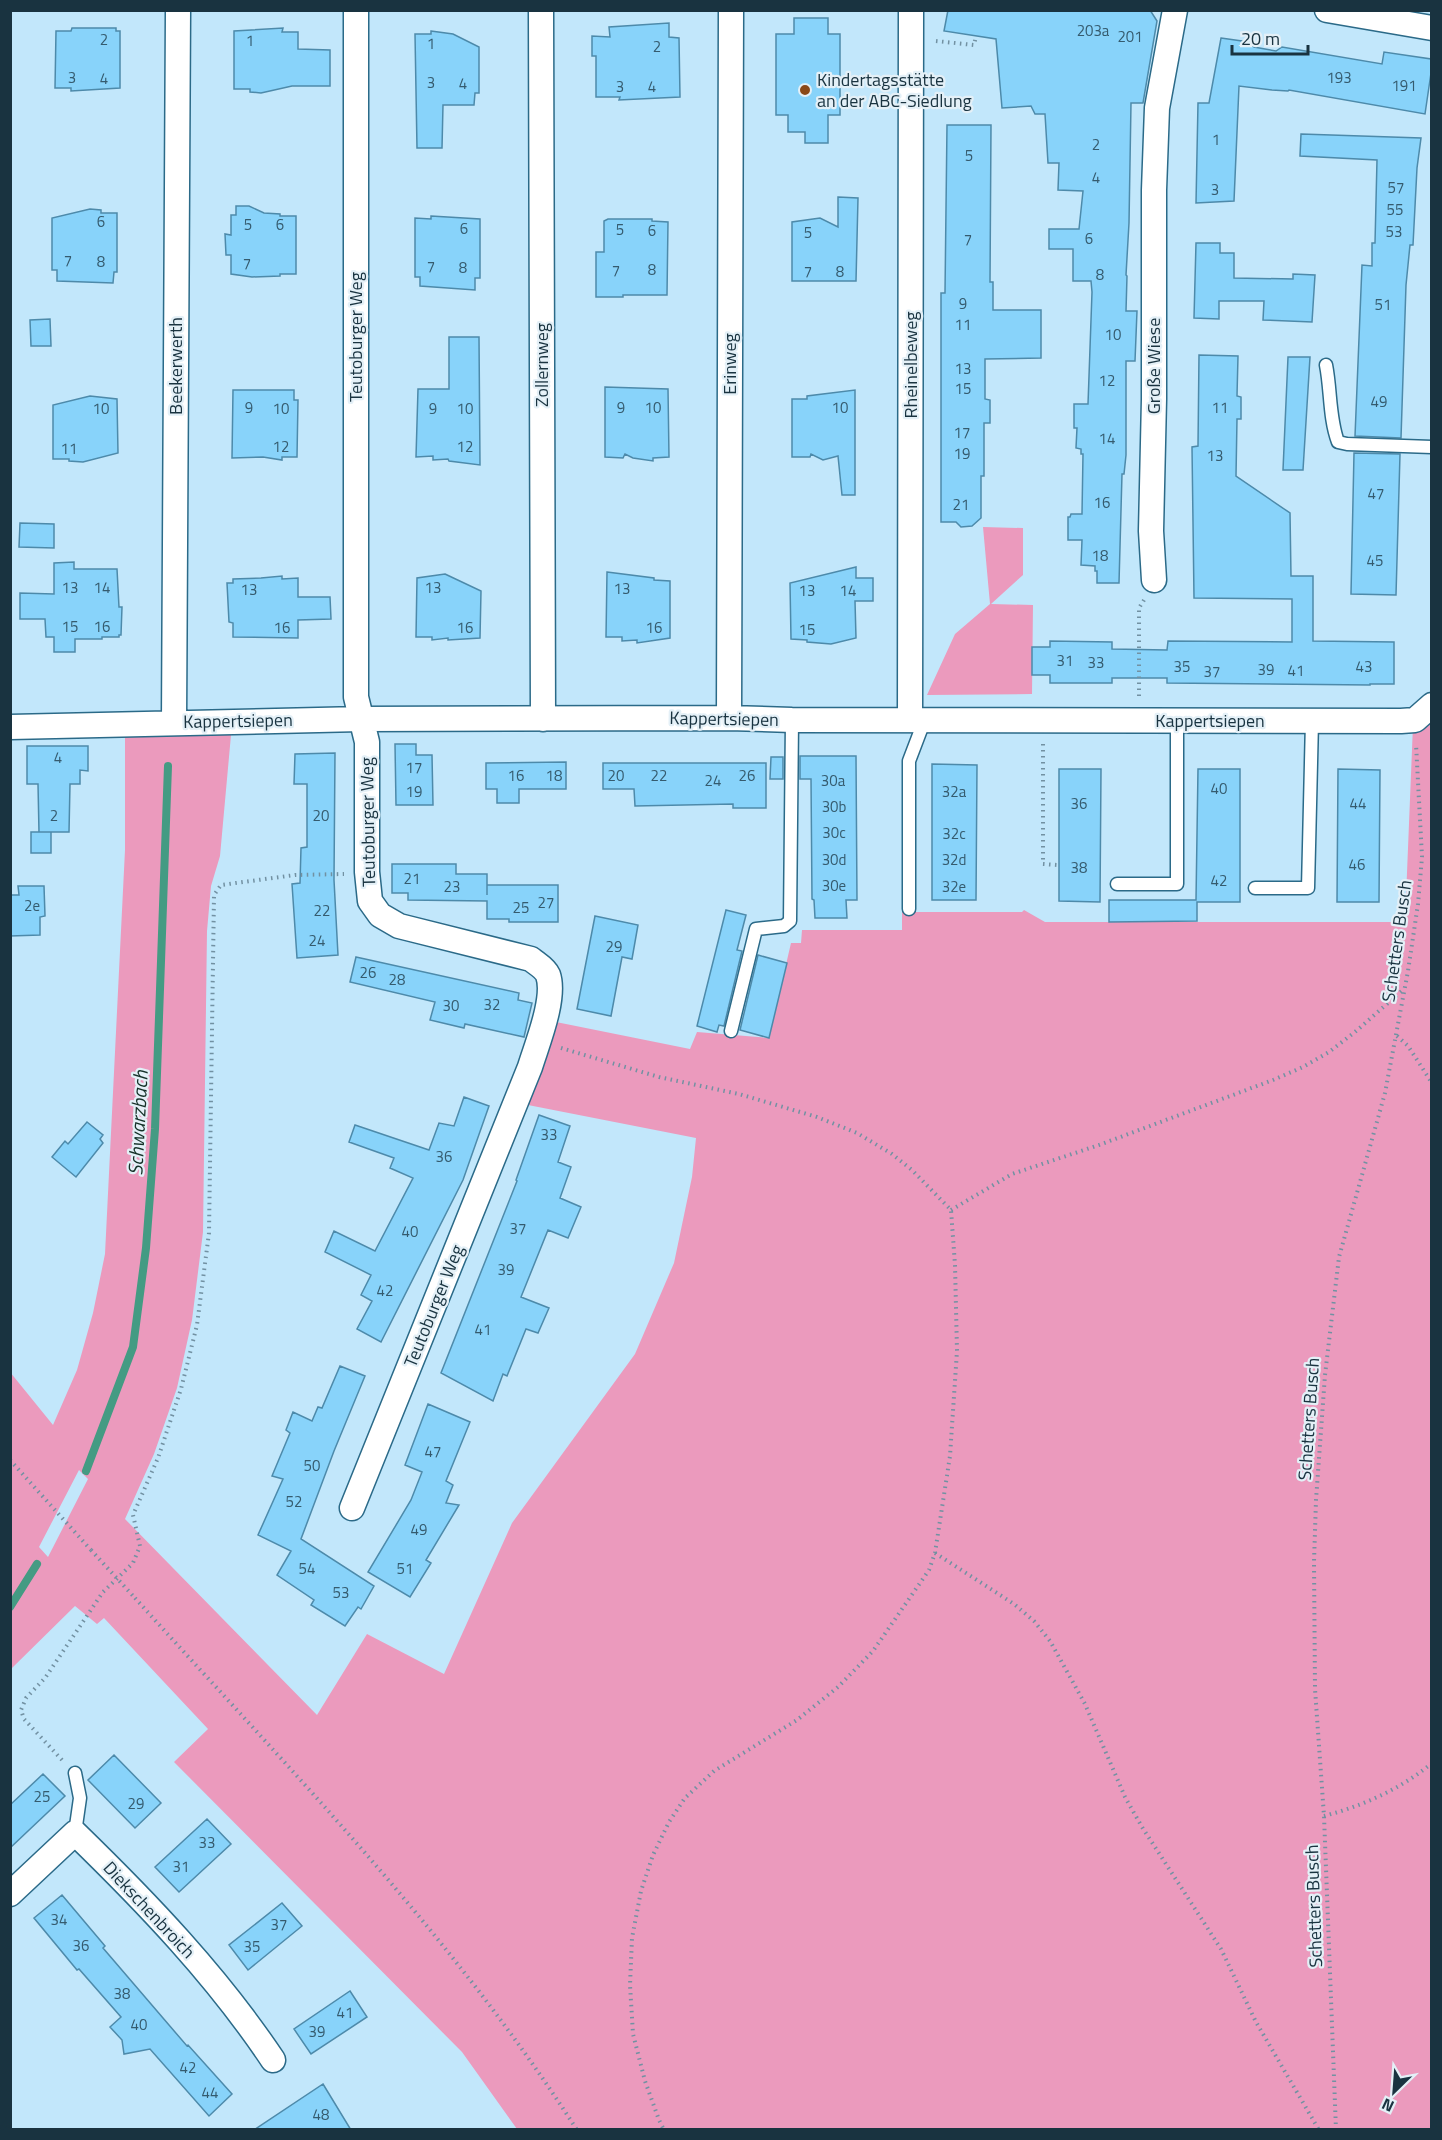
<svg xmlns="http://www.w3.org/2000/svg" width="1442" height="2140" viewBox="0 0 1442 2140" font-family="'Titillium Web',sans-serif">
  <rect width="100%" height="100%" fill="#c2e7fb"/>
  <path fill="#eb9abd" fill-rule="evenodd" d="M 983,527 L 1023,528 L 1023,575 L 991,604 L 1033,605 L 1032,694 L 927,695 L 955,634 L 990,604 Z
    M 1431,715 L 1431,2129 L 517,2129 L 462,2052 L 174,1762 L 208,1729 L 104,1618 L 97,1624 L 75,1606 L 11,1669 L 10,1372 L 53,1425 L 77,1370 L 93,1313 L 105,1254 L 125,850 L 125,735 L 231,735 L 220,856 L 211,886 L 207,931 L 203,1232 L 192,1320 L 177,1388 L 154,1454 L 125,1519 L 317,1715 L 367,1634 L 444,1674 L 512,1523 L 635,1354 L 674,1263 L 692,1177 L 696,1138 L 528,1105 L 545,1061 L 556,1022 L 690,1049 L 697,1032 L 769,1038 L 791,943 L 801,943 L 802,930 L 902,930 L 902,912 L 1022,912 L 1024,910 L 1045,922 L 1405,922 L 1413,725 ZM 79,1470 L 88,1479 L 48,1557 L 39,1547 Z"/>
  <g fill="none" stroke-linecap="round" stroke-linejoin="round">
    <path stroke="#449b83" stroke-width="8" d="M 86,1471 L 133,1347 L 146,1248 L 155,1129 L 168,766
      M 10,1607 L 37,1564"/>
  </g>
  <path fill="#88d3fa" stroke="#4d8aaa" stroke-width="1.5" d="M 948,10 L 1150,10 L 1157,21 L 1143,103 L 1131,103 L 1129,223 L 1126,275 L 1127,276 L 1126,311 L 1137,311 L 1135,361 L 1126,361 L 1126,455 L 1124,474 L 1122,474 L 1119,583 L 1097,583 L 1097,571 L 1095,571 L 1095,566 L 1081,565 L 1082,540 L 1068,540 L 1068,517 L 1070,517 L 1071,514 L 1082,514 L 1083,454 L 1081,454 L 1081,449 L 1076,448 L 1077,428 L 1074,428 L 1074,404 L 1088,404 L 1092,292 L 1091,281 L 1073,281 L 1073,249 L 1049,249 L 1049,229 L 1079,229 L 1083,191 L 1058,190 L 1059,163 L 1048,163 L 1045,114 L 1035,114 L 1031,106 L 1002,108 L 996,39 L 944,31 Z
    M 794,18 L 828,18 L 828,34 L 840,34 L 840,115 L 828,115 L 828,143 L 805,143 L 805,132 L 788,132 L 788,115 L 776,115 L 776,34 L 794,34 Z
    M 669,23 L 669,37 L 679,38 L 680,97 L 619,100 L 620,97 L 596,97 L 596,56 L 592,56 L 592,36 L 610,37 L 609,27 Z
    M 72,28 L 116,28 L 116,31 L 120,31 L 120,88 L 71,91 L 71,88 L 55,88 L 56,31 L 71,31 Z
    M 283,28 L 282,32 L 298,32 L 298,49 L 330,50 L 330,86 L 292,86 L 261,93 L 250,92 L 250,89 L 234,89 L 234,31 Z
    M 431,31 L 453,34 L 479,47 L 479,93 L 475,93 L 474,105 L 443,105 L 442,148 L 417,148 L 415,34 L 431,34 Z
    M 1221,38 L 1249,42 L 1254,47 L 1276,51 L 1282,47 L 1382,64 L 1384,52 L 1431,59 L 1431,73 L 1425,114 L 1289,90 L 1288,91 L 1272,90 L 1239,86 L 1234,201 L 1196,203 L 1198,103 L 1209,103 Z
    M 947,125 L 991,125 L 990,282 L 993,282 L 993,310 L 1041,310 L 1041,358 L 985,359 L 985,399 L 990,400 L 990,423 L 984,423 L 984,476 L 981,476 L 981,518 L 972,526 L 961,527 L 956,522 L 941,522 L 941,293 L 945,293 Z
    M 1301,134 L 1421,138 L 1417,168 L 1413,245 L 1410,245 L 1406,285 L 1401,438 L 1355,436 L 1362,265 L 1372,266 L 1372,243 L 1375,243 L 1377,160 L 1300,156 Z
    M 838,197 L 858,198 L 856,281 L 792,281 L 792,222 L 820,218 L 838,227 Z
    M 236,206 L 249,206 L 264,213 L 280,214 L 280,216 L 296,216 L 296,274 L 280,274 L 280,276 L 252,277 L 231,274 L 231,255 L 226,255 L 225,234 L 231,235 L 231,215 L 236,215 Z
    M 90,209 L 101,210 L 101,213 L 117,213 L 117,272 L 114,272 L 113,283 L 57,281 L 57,270 L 52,270 L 52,218 Z
    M 431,216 L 480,219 L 480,278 L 475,278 L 475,290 L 420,286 L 420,277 L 415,277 L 415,218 L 431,219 Z
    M 608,219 L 652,219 L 652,221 L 668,222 L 667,295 L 623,295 L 623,297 L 596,297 L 596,252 L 604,252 L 604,221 Z
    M 1196,243 L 1220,243 L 1220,253 L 1234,253 L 1234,278 L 1293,279 L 1293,274 L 1315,275 L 1312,322 L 1263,320 L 1264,301 L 1219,301 L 1219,319 L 1194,318 Z
    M 50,319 L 51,346 L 31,346 L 30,320 Z
    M 449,337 L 479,337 L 480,465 L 449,461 L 448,459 L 433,460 L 433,456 L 416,457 L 418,389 L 449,389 Z
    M 1199,355 L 1238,356 L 1237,396 L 1241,397 L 1241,419 L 1237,419 L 1236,476 L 1290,513 L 1291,576 L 1313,576 L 1313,641 L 1394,642 L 1394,684 L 1370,684 L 1370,685 L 1167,683 L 1167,678 L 1112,678 L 1112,683 L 1050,683 L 1050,675 L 1032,675 L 1032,647 L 1050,647 L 1050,641 L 1112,642 L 1112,649 L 1167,650 L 1168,641 L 1292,642 L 1292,599 L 1194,598 L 1192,447 L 1198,446 Z
    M 1288,357 L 1310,357 L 1303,470 L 1283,470 Z
    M 605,387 L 668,389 L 669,457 L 653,458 L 653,461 L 633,458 L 625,454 L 623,458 L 605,457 Z
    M 233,390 L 294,390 L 294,400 L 298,400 L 297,457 L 282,457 L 282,460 L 263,457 L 232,458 Z
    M 855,390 L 855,495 L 842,495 L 838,456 L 823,460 L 811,454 L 810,457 L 792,457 L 792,399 L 807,399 L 807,396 Z
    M 90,396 L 117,399 L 118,453 L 83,462 L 69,461 L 69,459 L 53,459 L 53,405 Z
    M 1354,453 L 1400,454 L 1396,595 L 1351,594 Z
    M 20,523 L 54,524 L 54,548 L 19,547 Z
    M 74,562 L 74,569 L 117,569 L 119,607 L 122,607 L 121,635 L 119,635 L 119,637 L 102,637 L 102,639 L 75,639 L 75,652 L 54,652 L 54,637 L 46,637 L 45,619 L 20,619 L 20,593 L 54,594 L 54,563 Z
    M 856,567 L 856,578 L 873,578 L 873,601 L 855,601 L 856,638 L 831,644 L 807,642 L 807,640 L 791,639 L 790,583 Z
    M 607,572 L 654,578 L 654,580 L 670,581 L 670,638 L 637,643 L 637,640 L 622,641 L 622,637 L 606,637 Z
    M 445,574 L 481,591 L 480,638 L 448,640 L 448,638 L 432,640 L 432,637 L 416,637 L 417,578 Z
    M 282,576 L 282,579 L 298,578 L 298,597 L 330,597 L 331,619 L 298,620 L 298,638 L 233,637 L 233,623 L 229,622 L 227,583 L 233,583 L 233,579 L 261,578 Z
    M 395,744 L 416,744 L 416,755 L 432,755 L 433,805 L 396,805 Z
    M 27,746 L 88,746 L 88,771 L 80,770 L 80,784 L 70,784 L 69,832 L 39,832 L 38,784 L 27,784 Z
    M 335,753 L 334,880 L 338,955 L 297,958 L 292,884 L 300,883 L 301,848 L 307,847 L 307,784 L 294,784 L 295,754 Z
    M 800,756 L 856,756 L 857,900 L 846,900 L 847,918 L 815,918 L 814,900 L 812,899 L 811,779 L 800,779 Z
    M 771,757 L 783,757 L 783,779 L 770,779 Z
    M 566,762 L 566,789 L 519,789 L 519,803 L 497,803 L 497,789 L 486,789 L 486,763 Z
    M 603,763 L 766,763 L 766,808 L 733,808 L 733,804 L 635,806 L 634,789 L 603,789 Z
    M 932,764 L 977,765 L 976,900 L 932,900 Z
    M 1059,769 L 1101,769 L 1100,902 L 1059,901 Z
    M 1198,769 L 1240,769 L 1240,902 L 1197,902 L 1197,921 L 1109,922 L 1109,900 L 1196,900 Z
    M 1338,769 L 1380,770 L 1379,902 L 1337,902 Z
    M 31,832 L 51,832 L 51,853 L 31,853 Z
    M 392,864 L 456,864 L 456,874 L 487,874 L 487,895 L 487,885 L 558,885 L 558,922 L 509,922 L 509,919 L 487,919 L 487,901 L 408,900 L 408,893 L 392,893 Z
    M 18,886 L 44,886 L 45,916 L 40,917 L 40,935 L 10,936 L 10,895 L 19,895 Z
    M 726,910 L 746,915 L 737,950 L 742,951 L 724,1026 L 719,1025 L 717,1032 L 697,1026 Z
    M 595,916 L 638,925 L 632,959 L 622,957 L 611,1016 L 577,1009 Z
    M 758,955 L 787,963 L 769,1038 L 740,1030 Z
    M 356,957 L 519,993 L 518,1000 L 532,1003 L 524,1037 L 465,1024 L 464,1028 L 430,1020 L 435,1002 L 350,982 Z
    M 464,1097 L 489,1106 L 463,1180 L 381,1342 L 357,1329 L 372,1301 L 361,1295 L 371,1275 L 325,1252 L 334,1231 L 375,1251 L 413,1178 L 390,1168 L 394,1158 L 349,1142 L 355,1125 L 429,1150 L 439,1123 L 454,1126 Z
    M 539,1115 L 570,1126 L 558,1162 L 571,1167 L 560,1198 L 581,1207 L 568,1238 L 548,1230 L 521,1297 L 549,1308 L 538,1333 L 526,1329 L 507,1376 L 503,1374 L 493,1401 L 441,1373 L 517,1181 L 516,1180 Z
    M 87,1122 L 103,1135 L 100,1139 L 103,1143 L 76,1177 L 52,1157 L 65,1141 L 68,1144 Z
    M 340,1366 L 365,1376 L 334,1451 L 301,1539 L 374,1586 L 361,1609 L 358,1607 L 345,1626 L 311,1605 L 314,1600 L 277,1575 L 291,1551 L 258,1535 L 283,1479 L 272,1476 L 290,1433 L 286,1430 L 293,1412 L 312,1421 L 318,1407 L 322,1408 Z
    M 428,1404 L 470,1422 L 446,1481 L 453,1485 L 446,1503 L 459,1505 L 426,1560 L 431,1563 L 410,1597 L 368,1572 L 411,1500 L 422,1472 L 405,1465 Z
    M 114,1755 L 161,1803 L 135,1828 L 88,1780 Z
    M 43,1774 L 65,1796 L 10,1848 L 10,1805 Z
    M 207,1819 L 231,1844 L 179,1892 L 155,1867 Z
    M 62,1895 L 105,1946 L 103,1948 L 187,2046 L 188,2045 L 232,2094 L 209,2116 L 150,2049 L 124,2054 L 122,2040 L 110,2027 L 121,2017 L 79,1969 L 77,1970 L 34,1918 Z
    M 282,1903 L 302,1926 L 248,1970 L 229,1945 Z
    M 350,1991 L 367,2017 L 311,2054 L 294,2029 Z
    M 323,2084 L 351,2130 L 254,2130 Z"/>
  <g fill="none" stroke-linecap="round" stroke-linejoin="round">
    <g stroke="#2b6a88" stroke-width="15">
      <path id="lane" d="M 1326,365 C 1331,390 1329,418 1338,442 L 1347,444 L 1432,447
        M 1117,884 L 1177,884 L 1177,721
        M 1255,888 L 1308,888 L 1312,721
        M 909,909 L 909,761 L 925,719
        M 731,1031 L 756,929 L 784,926 L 790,921 L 792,720
        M 75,1833 L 80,1798 L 75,1773"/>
    </g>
    <g stroke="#2b6a88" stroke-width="27">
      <path id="street" d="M 541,10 L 543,719
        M 1327,10 L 1432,28
        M 1154,580 L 1151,531 L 1154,399 L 1154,190 L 1157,108 L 1175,10
        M 729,718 L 731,10
        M 910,719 L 911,10
        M 174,722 L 178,10
        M 10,727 L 361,719 L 729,718 L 792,720 L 1401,721 L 1415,720 L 1432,705
        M 352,1508 L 530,1067 C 537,1044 556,998 548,975 C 545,968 537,964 531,959 L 399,926 L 380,915 L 370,901 L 367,872 L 367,742 L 356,697 L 356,10
        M 10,1894 L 75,1833 C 147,1903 217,1976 273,2060"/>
    </g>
    <path stroke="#7291a2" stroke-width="4" stroke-dasharray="1.5 4.5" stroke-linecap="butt" d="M 936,41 L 974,45 L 976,36
      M 1139,696 L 1139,608 L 1144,600
      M 1043,744 L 1043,864 L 1057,865
      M 1397,1036 L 1408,1046 L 1432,1083
      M 561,1048 L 659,1077 L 739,1094 L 817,1117 L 857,1133 L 892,1154 L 912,1170 L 951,1210 L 955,1265 L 957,1351 L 950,1456 L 935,1553 L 929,1570 L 873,1651 L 838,1687 L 797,1720 L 714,1771 L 685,1798 L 669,1822 L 653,1855 L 641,1891 L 632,1938 L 630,1985 L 633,2034 L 645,2081 L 659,2120 L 664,2130
      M 951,1210 L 1012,1174 L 1099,1145 L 1273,1080 L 1303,1067 L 1329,1052 L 1355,1032 L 1404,989
      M 10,1460 L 91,1550
      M 935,1553 L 1014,1604 L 1034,1621 L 1050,1641 L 1085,1704 L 1125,1797 L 1142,1827 L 1221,1949 L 1256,2022 L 1319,2130
      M 135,1598 C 289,1769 452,1935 577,2130
      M 62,1760 L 24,1719 L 21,1710 L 26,1698 L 45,1678 L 103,1592 L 133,1563 L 140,1546 L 133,1515 L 158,1458 L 181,1389 L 197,1325 L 209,1233 L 214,895 L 221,885 L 295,875 L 344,874
      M 1324,1816 C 1362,1806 1401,1789 1432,1763
      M 1336,2130 L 1324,1816 L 1315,1689 L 1314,1562 L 1316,1500 L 1325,1375 L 1339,1257 L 1385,1093 L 1408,971 L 1418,904 L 1422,857 L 1416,744"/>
    <use href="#lane" stroke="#fff" stroke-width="12"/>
    <use href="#street" stroke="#fff" stroke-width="24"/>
    <path stroke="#7291a2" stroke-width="4" stroke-dasharray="1.5 4.5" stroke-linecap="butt" d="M 91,1550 L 135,1598"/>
  </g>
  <circle fill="#8a4817" stroke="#e4f0f7" stroke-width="2" cx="805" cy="90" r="6"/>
  <g text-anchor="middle" stroke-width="4.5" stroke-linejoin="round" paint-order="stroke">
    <g font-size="15" fill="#355b6e">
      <text x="1093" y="36">203a</text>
      <text x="1130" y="42">201</text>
      <text x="104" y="45">2</text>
      <text x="250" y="46">1</text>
      <text x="431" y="49">1</text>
      <text x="657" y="52">2</text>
      <text x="72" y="83">3</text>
      <text x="1339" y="83">193</text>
      <text x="104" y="84">4</text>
      <text x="431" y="88">3</text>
      <text x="463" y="89">4</text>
      <text x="1404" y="91">191</text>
      <text x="620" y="92">3</text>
      <text x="652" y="92">4</text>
      <text x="1216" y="145">1</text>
      <text x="1096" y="150">2</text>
      <text x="969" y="161">5</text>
      <text x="1096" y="183">4</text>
      <text x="1396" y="193">57</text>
      <text x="1215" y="195">3</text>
      <text x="1395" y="215">55</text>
      <text x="101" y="227">6</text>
      <text x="248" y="230">5</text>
      <text x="280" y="230">6</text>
      <text x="464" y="234">6</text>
      <text x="620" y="235">5</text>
      <text x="652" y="236">6</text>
      <text x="1394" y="237">53</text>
      <text x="808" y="238">5</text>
      <text x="1089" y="244">6</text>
      <text x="968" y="245">7</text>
      <text x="68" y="266">7</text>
      <text x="101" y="267">8</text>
      <text x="247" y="269">7</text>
      <text x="431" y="272">7</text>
      <text x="463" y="273">8</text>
      <text x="652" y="275">8</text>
      <text x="616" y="276">7</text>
      <text x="808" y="277">7</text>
      <text x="840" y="277">8</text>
      <text x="1100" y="280">8</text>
      <text x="963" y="309">9</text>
      <text x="1383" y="310">51</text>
      <text x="963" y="330">11</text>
      <text x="1113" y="340">10</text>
      <text x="963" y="374">13</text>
      <text x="1107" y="386">12</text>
      <text x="963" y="394">15</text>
      <text x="1379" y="407">49</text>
      <text x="249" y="413">9</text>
      <text x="621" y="413">9</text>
      <text x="653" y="413">10</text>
      <text x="840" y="413">10</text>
      <text x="1220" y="413">11</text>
      <text x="101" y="414">10</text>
      <text x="281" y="414">10</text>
      <text x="433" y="414">9</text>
      <text x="465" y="414">10</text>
      <text x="962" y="438">17</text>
      <text x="1107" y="444">14</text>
      <text x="281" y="452">12</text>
      <text x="465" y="452">12</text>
      <text x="69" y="454">11</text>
      <text x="962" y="459">19</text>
      <text x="1215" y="461">13</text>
      <text x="1376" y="499">47</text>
      <text x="1102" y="508">16</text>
      <text x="961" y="510">21</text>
      <text x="1100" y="561">18</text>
      <text x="1375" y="566">45</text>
      <text x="70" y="593">13</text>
      <text x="102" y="593">14</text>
      <text x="433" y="593">13</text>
      <text x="622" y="594">13</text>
      <text x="249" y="595">13</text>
      <text x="807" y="596">13</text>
      <text x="848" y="596">14</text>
      <text x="70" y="632">15</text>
      <text x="102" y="632">16</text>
      <text x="282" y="633">16</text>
      <text x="465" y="633">16</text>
      <text x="654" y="633">16</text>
      <text x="807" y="635">15</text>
      <text x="1065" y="666">31</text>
      <text x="1096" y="668">33</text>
      <text x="1182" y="672">35</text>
      <text x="1364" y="672">43</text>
      <text x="1266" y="675">39</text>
      <text x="1296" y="676">41</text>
      <text x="1212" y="677">37</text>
      <text x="58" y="763">4</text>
      <text x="414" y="773">17</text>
      <text x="516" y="781">16</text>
      <text x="554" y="781">18</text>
      <text x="616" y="781">20</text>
      <text x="659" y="781">22</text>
      <text x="747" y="781">26</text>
      <text x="713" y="786">24</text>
      <text x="833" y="786">30a</text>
      <text x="1219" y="794">40</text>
      <text x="414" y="797">19</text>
      <text x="954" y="797">32a</text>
      <text x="1079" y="809">36</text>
      <text x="1358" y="809">44</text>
      <text x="834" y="812">30b</text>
      <text x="54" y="821">2</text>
      <text x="321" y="821">20</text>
      <text x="834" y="838">30c</text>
      <text x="954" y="839">32c</text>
      <text x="834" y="865">30d</text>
      <text x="954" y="865">32d</text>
      <text x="1357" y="870">46</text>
      <text x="1079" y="873">38</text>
      <text x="412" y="884">21</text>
      <text x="1219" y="886">42</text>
      <text x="834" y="891">30e</text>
      <text x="452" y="892">23</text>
      <text x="954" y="892">32e</text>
      <text x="546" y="908">27</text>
      <text x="32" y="911">2e</text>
      <text x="521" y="913">25</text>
      <text x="322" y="916">22</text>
      <text x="317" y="946">24</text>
      <text x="614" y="952">29</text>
      <text x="368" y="978">26</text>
      <text x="397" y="985">28</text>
      <text x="492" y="1010">32</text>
      <text x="451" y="1011">30</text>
      <text x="549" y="1140">33</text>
      <text x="444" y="1162">36</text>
      <text x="518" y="1234">37</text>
      <text x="410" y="1237">40</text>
      <text x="506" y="1275">39</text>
      <text x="385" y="1296">42</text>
      <text x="483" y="1335">41</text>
      <text x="433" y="1457">47</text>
      <text x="312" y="1471">50</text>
      <text x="294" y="1507">52</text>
      <text x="419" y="1535">49</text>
      <text x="307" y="1574">54</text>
      <text x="405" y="1574">51</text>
      <text x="341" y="1598">53</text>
      <text x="42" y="1802">25</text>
      <text x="136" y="1809">29</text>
      <text x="207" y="1848">33</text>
      <text x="181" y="1872">31</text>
      <text x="59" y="1925">34</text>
      <text x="279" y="1930">37</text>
      <text x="81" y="1951">36</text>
      <text x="252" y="1952">35</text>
      <text x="122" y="1999">38</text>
      <text x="345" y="2018">41</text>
      <text x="139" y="2030">40</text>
      <text x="317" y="2037">39</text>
      <text x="188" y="2073">42</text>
      <text x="210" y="2098">44</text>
      <text x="321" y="2120">48</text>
    </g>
    <g font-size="18" fill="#193340" stroke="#e4f0f7" text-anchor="start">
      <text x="817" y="86">Kindertagsstätte<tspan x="817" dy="21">an der ABC-Siedlung</tspan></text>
    </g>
    <g font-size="18" fill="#193340" stroke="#e4f0f7">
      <text transform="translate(356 337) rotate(-90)" y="6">Teutoburger Weg</text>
      <text transform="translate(730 364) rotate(-90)" y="6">Erinweg</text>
      <text transform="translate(542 365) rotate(-90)" y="6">Zollernweg</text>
      <text transform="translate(911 365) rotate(-90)" y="6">Rheinelbeweg</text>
      <text transform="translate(176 366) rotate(-90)" y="6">Beekerwerth</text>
      <text transform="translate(1154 366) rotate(-90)" y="6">Große Wiese</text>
      <text transform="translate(724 719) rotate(1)" y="6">Kappertsiepen</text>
      <text transform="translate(238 721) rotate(-1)" y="6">Kappertsiepen</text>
      <text x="1210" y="727">Kappertsiepen</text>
      <text transform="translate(368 822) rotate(-91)" y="6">Teutoburger Weg</text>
      <text transform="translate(1397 941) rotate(-82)" y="6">Schetters Busch</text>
      <text transform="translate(434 1306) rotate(-68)" y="6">Teutoburger Weg</text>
      <text transform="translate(1309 1419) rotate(-86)" y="6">Schetters Busch</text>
      <text transform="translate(1314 1906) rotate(-92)" y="6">Schetters Busch</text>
      <text transform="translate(149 1910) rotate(47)" y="6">Diekschenbroich</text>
    </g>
    <g font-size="20" font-style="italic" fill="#153028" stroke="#e4f0f7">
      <text transform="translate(138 1123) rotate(-87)" y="7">Schwarzbach</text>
    </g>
  </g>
  <rect width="1442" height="2140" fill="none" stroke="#193340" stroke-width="24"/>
  <g transform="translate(1394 2092) rotate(205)" stroke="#e4f0f7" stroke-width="4.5" paint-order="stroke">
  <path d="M0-4.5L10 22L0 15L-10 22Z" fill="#193340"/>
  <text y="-9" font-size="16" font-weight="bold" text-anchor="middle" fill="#193340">N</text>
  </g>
  <path d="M1232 45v9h76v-9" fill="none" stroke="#193340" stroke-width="3"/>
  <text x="1241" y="45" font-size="18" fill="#193340" stroke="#e4f0f7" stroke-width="4.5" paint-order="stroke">20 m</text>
</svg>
